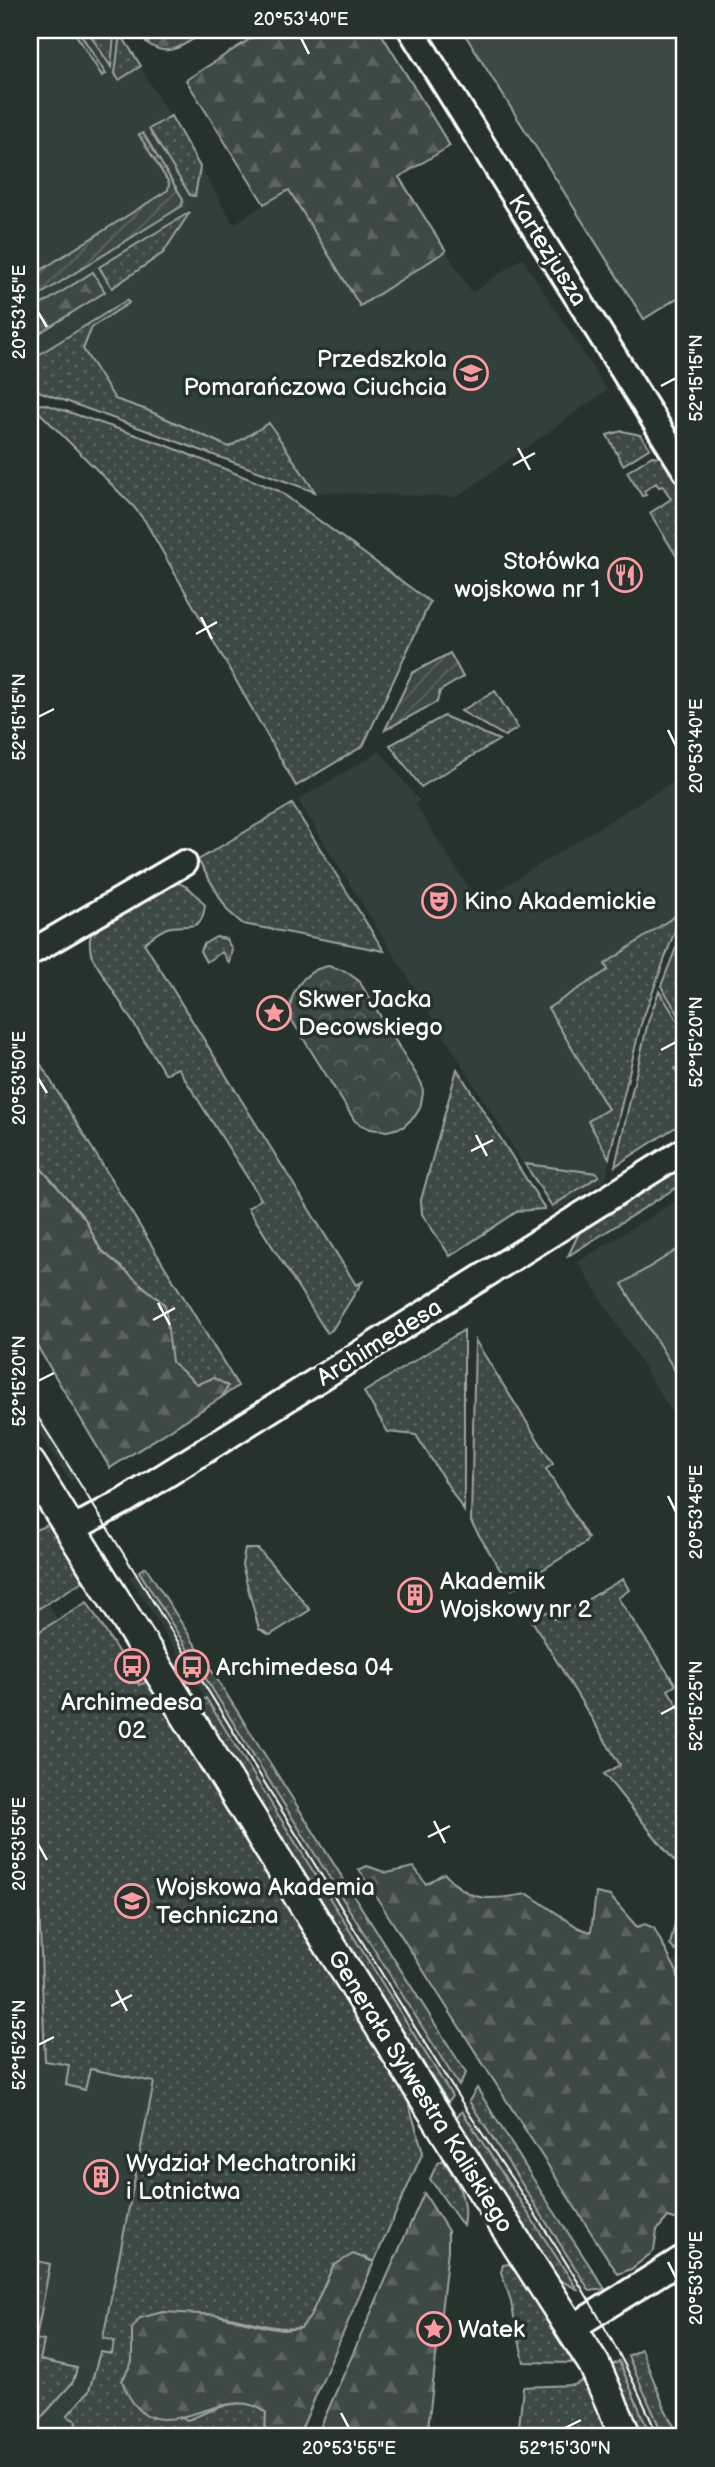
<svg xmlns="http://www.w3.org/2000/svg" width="715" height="2467" viewBox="0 0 715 2467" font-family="'Balsamiq Sans',sans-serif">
  <defs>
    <pattern id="grass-dots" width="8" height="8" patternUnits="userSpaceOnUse" patternTransform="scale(1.75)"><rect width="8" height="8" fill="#3e4944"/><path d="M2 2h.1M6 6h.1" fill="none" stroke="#5b6460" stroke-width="1.8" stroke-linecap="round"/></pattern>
    <pattern id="forest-firs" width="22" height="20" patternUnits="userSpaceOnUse" patternTransform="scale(1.75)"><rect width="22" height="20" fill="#3e4944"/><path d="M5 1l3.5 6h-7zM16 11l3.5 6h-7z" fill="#5b6460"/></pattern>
    <pattern id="park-crowns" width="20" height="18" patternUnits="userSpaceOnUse" patternTransform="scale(1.75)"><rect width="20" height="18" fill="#3e4944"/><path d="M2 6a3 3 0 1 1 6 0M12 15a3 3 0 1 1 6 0" fill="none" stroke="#5b6460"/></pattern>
    <pattern id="garden-furrows" width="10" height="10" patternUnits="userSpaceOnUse" patternTransform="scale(1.75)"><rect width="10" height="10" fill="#3e4944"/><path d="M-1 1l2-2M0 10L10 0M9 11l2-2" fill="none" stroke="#5b6460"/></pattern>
  </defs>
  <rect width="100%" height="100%" fill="#26332d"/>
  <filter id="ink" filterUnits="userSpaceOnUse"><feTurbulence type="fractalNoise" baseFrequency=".0143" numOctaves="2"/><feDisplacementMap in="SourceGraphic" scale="14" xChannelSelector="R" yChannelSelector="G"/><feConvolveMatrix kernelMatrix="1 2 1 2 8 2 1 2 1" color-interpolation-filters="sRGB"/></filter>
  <g filter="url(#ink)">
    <path fill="#333f3a" d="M 30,30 L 118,30 L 234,224 L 288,189 L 360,305 L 446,251 L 472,293 L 522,258 L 607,390 L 457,497 L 315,492 L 269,424 L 229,447 L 147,410 L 115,399 L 83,349 L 92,327 L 129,304 L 127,300 L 30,360 Z
      M 380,751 L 420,802 L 415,804 L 478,903 L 685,774 L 685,918 L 610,964 L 617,1107 L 606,1179 L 553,1212 L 298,800 Z
      M 685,1195 L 685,1433 L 578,1262 Z
      M 30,1398 L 78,1477 L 70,1481 L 30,1417 Z
      M 139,1571 L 459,2086 L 452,2096 L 130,1577 Z
      M 30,1575 L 409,2182 L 298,2437 L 30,2437 Z
      M 685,1954 L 685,1996 L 666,1966 Z
      M 469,2101 L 590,2291 L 577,2289 L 462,2111 Z
      M 628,2356 L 653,2409 L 664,2437 L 651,2437 L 619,2361 Z"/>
    <path fill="url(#grass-dots)" stroke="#9ea4a2" stroke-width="2" d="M 87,30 L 111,30 L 114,35 L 111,67 Z
      M 120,33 L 141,66 L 119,80 L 115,74 Z
      M 171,116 L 200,167 L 195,196 L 190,195 L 149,129 Z
      M 190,212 L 163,253 L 112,288 L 99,267 Z
      M 127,300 L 129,303 L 92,327 L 83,349 L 115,399 L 147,410 L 229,447 L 269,423 L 315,492 L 30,388 L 30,360 Z
      M 45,404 L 168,446 L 279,491 L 430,602 L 363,746 L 296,786 L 145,521 L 133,506 L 32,405 Z
      M 622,431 L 640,435 L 650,448 L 623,465 L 607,435 Z
      M 652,456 L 661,457 L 685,495 L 685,570 L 650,513 L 671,499 L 663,486 L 659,487 L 656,483 L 644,491 L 646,495 L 642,496 L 627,472 Z
      M 495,691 L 518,728 L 505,736 L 461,711 Z
      M 444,716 L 499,740 L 421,787 L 390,745 Z
      M 292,804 L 384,951 L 243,924 L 228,911 L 198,860 Z
      M 170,881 C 187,884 195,892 205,905 C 202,936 184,922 167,928 C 159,931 151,938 144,943 L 356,1285 L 362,1282 L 332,1330 L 327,1333 L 248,1208 L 261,1199 L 178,1068 L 165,1074 L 92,957 C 88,943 89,935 97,923 Z
      M 682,911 L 640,1027 L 609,1158 L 588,1121 L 608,1109 L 548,1008 L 608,970 L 605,964 Z
      M 685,925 L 685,1018 L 682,1020 L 661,986 Z
      M 216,937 L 226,939 L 232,949 L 229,963 L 222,952 L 206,962 L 200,951 L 204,944 Z
      M 659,991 L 685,1032 L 685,1062 L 675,1069 L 685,1085 L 685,1121 L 615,1166 L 648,1022 Z
      M 30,1047 L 238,1386 L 222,1397 L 227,1387 L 214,1378 L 197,1384 L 171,1362 L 165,1305 L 100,1249 L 85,1219 L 33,1159 L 30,1147 Z
      M 457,1069 L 545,1209 L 518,1211 L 450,1256 L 422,1214 L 421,1200 Z
      M 525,1164 L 597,1173 L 599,1176 L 552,1206 Z
      M 685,1165 L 685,1182 L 568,1256 L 580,1231 Z
      M 464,1330 L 464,1511 L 416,1435 L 388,1432 L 364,1392 Z
      M 475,1340 L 553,1464 L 546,1469 L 588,1538 L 585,1543 L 512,1589 L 471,1522 Z
      M 50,1524 L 83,1581 L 30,1614 L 30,1532 Z
      M 245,1549 L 258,1549 L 286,1580 L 310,1610 L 270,1635 L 259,1629 L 242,1565 Z
      M 146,1567 L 466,2073 L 459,2086 L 139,1571 Z
      M 623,1579 L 629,1590 L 618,1598 L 676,1685 L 668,1690 L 685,1717 L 685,1847 L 680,1868 L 604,1774 L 620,1765 L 531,1619 L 549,1611 L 554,1619 Z
      M 87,1602 L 139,1685 L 147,1681 L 406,2095 L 423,2152 L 374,2262 L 364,2257 L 301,2328 C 272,2331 248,2319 219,2315 C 191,2311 159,2323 132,2329 L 132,2362 L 122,2381 L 187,2420 C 212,2411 242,2392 266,2412 L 265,2437 L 74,2437 L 76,2421 L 67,2416 L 89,2391 L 100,2352 L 112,2354 L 114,2341 L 103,2338 L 154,2082 L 90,2069 L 85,2090 L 66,2085 L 69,2065 L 45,2061 L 30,1660 L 40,1631 Z
      M 206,1698 L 452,2096 L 448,2102 L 197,1704 Z
      M 681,1897 L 685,1902 L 685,1945 L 675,1951 L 670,1945 Z
      M 30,1899 L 36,2069 L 30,2067 Z
      M 477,2088 L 540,2190 L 605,2289 L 590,2291 L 469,2101 Z
      M 462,2111 L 577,2289 L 559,2280 L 456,2118 Z
      M 443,2160 C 458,2181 468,2200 463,2226 L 430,2179 L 437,2164 Z
      M 30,2259 L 50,2264 L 36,2339 L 44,2341 L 40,2360 L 77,2368 L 73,2382 L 34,2426 L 30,2427 Z
      M 509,2264 L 514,2268 L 572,2359 L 571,2363 L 524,2362 L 510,2298 L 501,2272 L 503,2265 Z
      M 641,2349 L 666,2411 L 680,2437 L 664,2437 L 628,2356 Z
      M 619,2361 L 651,2437 L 642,2437 L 611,2366 Z
      M 584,2380 L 609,2437 L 518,2437 L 523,2387 L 574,2385 Z"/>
    <path fill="url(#forest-firs)" stroke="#9ea4a2" stroke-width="2" d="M 149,30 L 207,30 C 186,43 168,61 146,42 L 154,38 Z
      M 264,30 L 379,30 L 450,146 L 399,177 L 446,251 L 360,306 L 289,190 L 264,204 L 186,80 Z
      M 93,272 L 105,292 L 30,339 L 30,312 Z
      M 30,1147 L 33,1159 L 85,1219 L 100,1249 L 165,1305 L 172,1362 L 197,1384 L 214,1378 L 228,1386 L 222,1397 L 110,1468 L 30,1334 Z
      M 367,1866 L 387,1873 L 414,1867 L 426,1884 L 444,1873 C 472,1905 489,1899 528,1894 L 579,1928 L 591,1932 L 596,1893 L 610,1896 L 637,1927 L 645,1924 L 654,1928 L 677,1972 L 685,2006 L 685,2222 L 668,2217 L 657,2230 L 654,2251 L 631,2269 L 618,2274 L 599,2245 L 359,1870 Z
      M 424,2193 L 448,2231 L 448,2250 L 427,2437 L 316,2437 Z
      M 353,2254 L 374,2262 L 298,2437 L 265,2437 L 266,2413 C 222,2375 153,2467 122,2381 L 132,2362 L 132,2329 L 140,2318 L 163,2312 L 217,2315 L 270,2328 L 284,2330 L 301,2328 L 310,2317 L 333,2266 Z"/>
    <path fill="url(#park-crowns)" stroke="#9ea4a2" stroke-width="2" d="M 328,966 L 345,971 L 359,981 L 422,1084 L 423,1093 L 420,1108 L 415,1116 L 403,1127 L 387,1131 L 370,1129 L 362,1125 L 355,1121 L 291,1019 C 287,993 303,971 328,966 Z"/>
    <path fill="url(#garden-furrows)" stroke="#9ea4a2" stroke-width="2" d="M 73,30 L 78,30 L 106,74 L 102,76 Z
      M 143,133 L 183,199 L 182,206 L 30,301 L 30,277 L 168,190 L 169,183 L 139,135 Z
      M 450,653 L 463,677 L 440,691 L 437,702 L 385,730 L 412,673 Z"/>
    <path fill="#3e4944" stroke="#9ea4a2" stroke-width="2" d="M 462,30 L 685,30 L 685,293 L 644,319 Z
      M 685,1245 L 685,1387 L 622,1284 Z"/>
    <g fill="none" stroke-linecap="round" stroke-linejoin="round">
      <g stroke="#fff" stroke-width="30">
        <path id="minor" d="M 411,30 L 685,470
          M 30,953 L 184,863
          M 71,1530 L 126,1500 L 685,1150
          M 572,2328 L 685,2257"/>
      </g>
      <g stroke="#fff" stroke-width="35">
        <path id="tertiary" d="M 30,1464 L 480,2186 L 594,2364 L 626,2437"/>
      </g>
      <use href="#minor" stroke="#26332d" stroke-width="24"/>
      <use href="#tertiary" stroke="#26332d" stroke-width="30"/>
      <path stroke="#fff" stroke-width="2" d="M 30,1405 C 169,1623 302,1846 439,2066 C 514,2188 604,2303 658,2437"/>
    </g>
  </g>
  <path fill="none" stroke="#fff" stroke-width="2.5" d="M 301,38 L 309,54M 38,312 L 47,327M 661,386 L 676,378M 518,448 L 530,470M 513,465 L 535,453M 201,617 L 212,639M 196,634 L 217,622M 38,717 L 54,709M 668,730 L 676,746M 661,1050 L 676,1042M 38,1078 L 47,1093M 476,1135 L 487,1156M 471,1151 L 493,1140M 158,1303 L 170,1325M 153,1320 L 175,1308M 38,1381 L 54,1373M 668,1496 L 676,1512M 661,1714 L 676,1706M 434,1821 L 445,1843M 428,1837 L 450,1826M 38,1844 L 47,1860M 116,1990 L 127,2011M 111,2006 L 132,1995M 38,2045 L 54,2037M 668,2262 L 676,2278M 341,2413 L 349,2428M 565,2428 L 581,2420"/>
  <defs>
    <g id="school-ring" transform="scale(1.75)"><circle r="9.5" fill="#26332d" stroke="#ff9aa2" stroke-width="1.5"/><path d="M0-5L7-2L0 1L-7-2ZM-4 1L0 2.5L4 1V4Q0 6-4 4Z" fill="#ff9aa2"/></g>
    <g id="restaurant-ring" transform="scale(1.75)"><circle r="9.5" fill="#26332d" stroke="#ff9aa2" stroke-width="1.5"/><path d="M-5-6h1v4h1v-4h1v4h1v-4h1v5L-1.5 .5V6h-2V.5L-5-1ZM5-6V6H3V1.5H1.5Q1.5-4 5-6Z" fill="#ff9aa2"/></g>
    <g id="theatre-ring" transform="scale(1.75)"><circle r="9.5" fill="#26332d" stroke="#ff9aa2" stroke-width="1.5"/><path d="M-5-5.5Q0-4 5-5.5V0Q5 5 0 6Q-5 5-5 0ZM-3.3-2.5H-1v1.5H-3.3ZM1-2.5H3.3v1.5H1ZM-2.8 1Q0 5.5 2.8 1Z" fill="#ff9aa2"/></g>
    <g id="sight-ring" transform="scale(1.75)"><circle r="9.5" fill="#26332d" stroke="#ff9aa2" stroke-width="1.5"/><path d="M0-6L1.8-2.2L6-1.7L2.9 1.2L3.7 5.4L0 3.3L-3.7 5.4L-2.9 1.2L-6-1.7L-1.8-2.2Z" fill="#ff9aa2"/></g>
    <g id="building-ring" transform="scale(1.75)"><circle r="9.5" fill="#26332d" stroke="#ff9aa2" stroke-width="1.5"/><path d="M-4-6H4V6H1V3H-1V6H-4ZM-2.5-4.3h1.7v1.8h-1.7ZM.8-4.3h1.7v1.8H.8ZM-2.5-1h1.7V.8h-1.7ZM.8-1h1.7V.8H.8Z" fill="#ff9aa2"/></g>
    <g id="bus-ring" transform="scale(1.75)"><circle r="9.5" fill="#26332d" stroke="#ff9aa2" stroke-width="1.5"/><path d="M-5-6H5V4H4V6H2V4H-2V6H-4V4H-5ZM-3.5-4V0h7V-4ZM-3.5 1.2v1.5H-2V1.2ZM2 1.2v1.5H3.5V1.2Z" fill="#ff9aa2"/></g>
    <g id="university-ring" transform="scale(1.75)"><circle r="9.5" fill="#26332d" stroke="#ff9aa2" stroke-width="1.5"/><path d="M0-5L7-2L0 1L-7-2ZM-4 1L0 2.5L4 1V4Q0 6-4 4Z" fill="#ff9aa2"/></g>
  </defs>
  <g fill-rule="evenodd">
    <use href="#school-ring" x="471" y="373"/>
    <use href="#restaurant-ring" x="625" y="575"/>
    <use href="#theatre-ring" x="439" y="901"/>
    <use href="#sight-ring" x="274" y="1013"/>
    <use href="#building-ring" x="415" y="1595"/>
    <use href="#bus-ring" x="132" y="1666"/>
    <use href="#bus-ring" x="192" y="1667"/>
    <use href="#university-ring" x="132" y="1901"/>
    <use href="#building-ring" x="101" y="2177"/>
    <use href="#sight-ring" x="434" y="2329"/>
  </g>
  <g text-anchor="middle" stroke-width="7" stroke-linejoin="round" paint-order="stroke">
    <g font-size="24" fill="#fff" stroke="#26332d">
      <text transform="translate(548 250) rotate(58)" y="8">Kartezjusza</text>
      <text transform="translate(379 1342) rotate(-32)" y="8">Archimedesa</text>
      <text transform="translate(421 2091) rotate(58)" y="8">Generała Sylwestra Kaliskiego</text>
    </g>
    <g font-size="24" fill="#fff" stroke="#26332d" text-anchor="start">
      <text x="447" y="367" text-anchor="end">Przedszkola<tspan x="447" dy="28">Pomarańczowa Ciuchcia</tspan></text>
      <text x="600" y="569" text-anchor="end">Stołówka<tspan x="600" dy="28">wojskowa nr 1</tspan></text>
      <text x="464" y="909">Kino Akademickie</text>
      <text x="298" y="1007">Skwer Jacka<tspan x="298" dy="28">Decowskiego</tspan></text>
      <text x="440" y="1589">Akademik<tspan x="440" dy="28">Wojskowy nr 2</tspan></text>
      <text x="216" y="1675">Archimedesa 04</text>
      <text x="132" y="1710" text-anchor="middle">Archimedesa<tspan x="132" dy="28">02</tspan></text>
      <text x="156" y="1895">Wojskowa Akademia<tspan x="156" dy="28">Techniczna</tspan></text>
      <text x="126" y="2171">Wydział Mechatroniki<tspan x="126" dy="28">i Lotnictwa</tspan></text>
      <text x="458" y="2337">Watek</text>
    </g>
  </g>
  <rect width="715" height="2467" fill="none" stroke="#26332d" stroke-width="77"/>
  <rect x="38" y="38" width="638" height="2390" fill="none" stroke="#fff" stroke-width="2.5"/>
  <g font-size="18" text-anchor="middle" fill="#fff">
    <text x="301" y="25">20°53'40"E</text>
    <text transform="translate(19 312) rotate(-90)" y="6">20°53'45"E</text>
    <text transform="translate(696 378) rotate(-90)" y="6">52°15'15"N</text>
    <text transform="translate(19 717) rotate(-90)" y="6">52°15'15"N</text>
    <text transform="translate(696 746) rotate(-90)" y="6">20°53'40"E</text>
    <text transform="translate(696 1042) rotate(-90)" y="6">52°15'20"N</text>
    <text transform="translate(19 1078) rotate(-90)" y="6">20°53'50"E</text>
    <text transform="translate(19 1381) rotate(-90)" y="6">52°15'20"N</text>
    <text transform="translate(696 1512) rotate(-90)" y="6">20°53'45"E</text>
    <text transform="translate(696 1706) rotate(-90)" y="6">52°15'25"N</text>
    <text transform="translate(19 1844) rotate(-90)" y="6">20°53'55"E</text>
    <text transform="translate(19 2045) rotate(-90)" y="6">52°15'25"N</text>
    <text transform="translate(696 2278) rotate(-90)" y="6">20°53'50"E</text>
    <text x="349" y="2454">20°53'55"E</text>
    <text x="565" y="2454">52°15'30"N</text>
  </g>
</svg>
